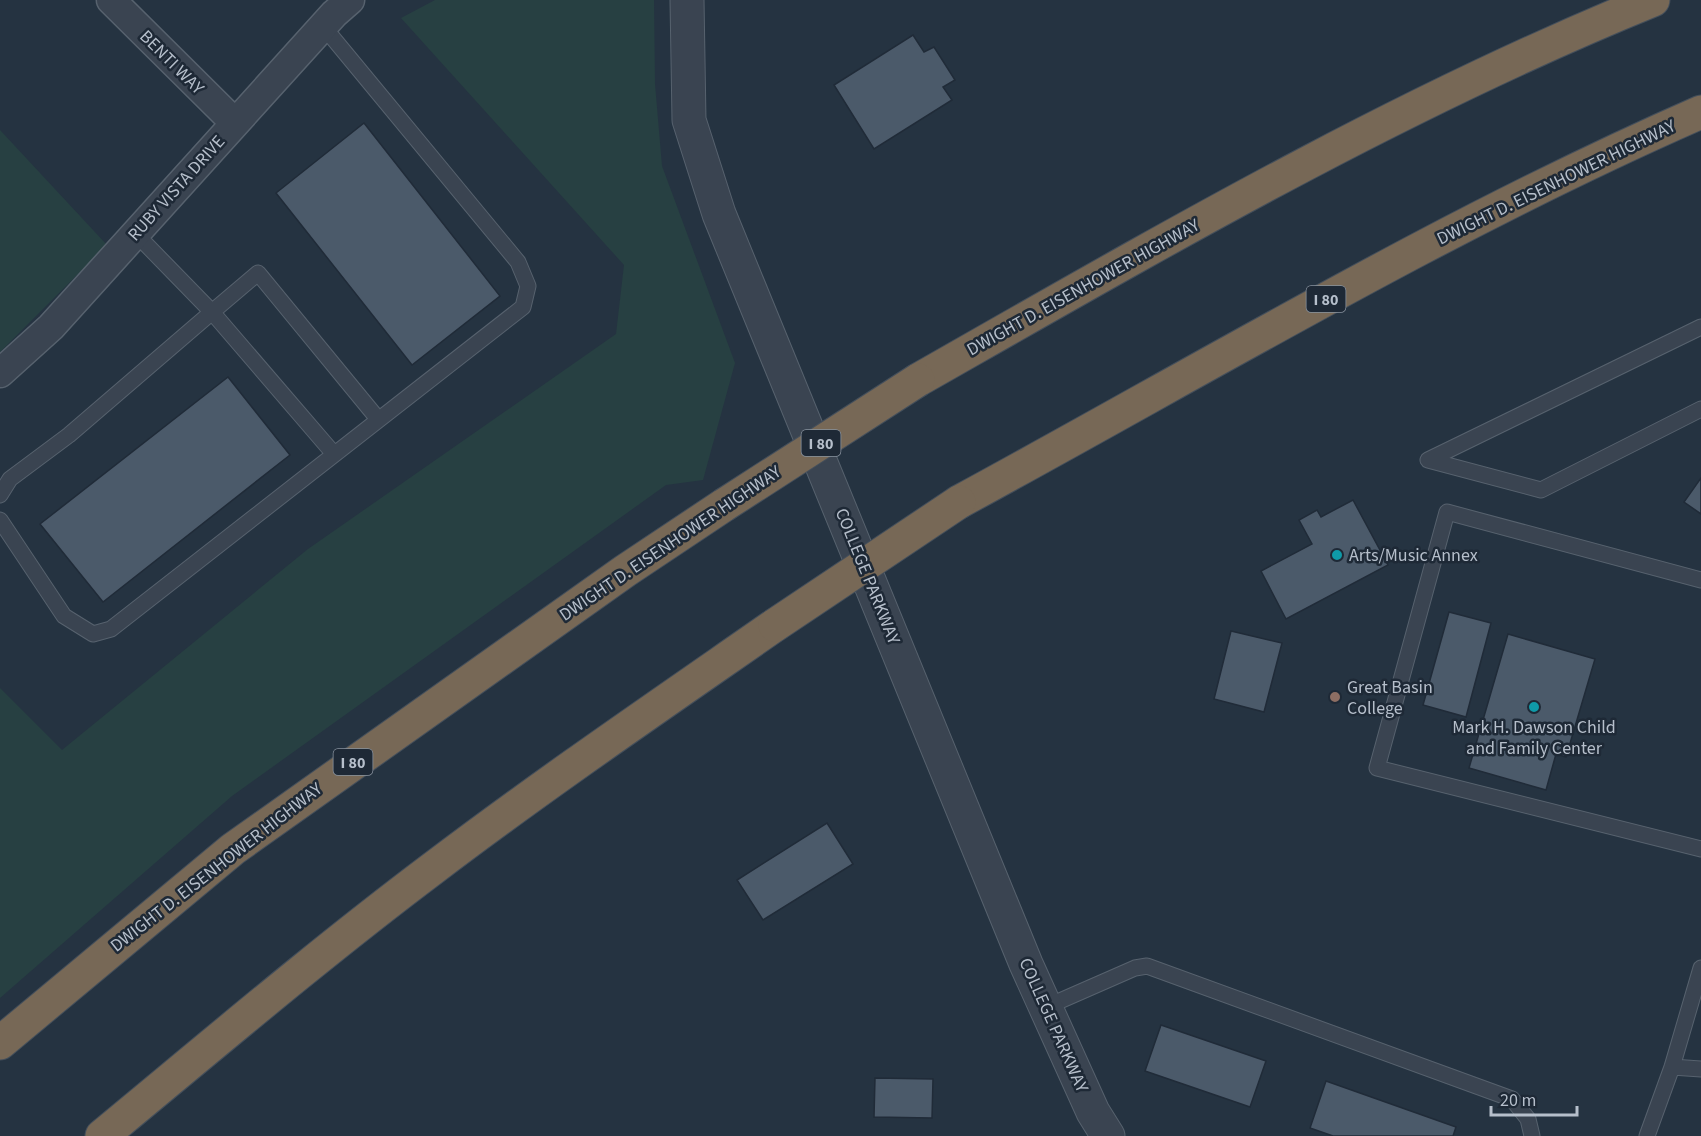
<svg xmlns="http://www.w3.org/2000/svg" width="1701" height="1136" viewBox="0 0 1701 1136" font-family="'Source Sans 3',sans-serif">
  <rect width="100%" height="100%" fill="#253341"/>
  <path fill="#274042" d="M 435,0 L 654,0 L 655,84 L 662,166 L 735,363 L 703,480 L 666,485 L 232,796 L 0,998 L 0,688 L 62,750 L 308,549 L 616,334 L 624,265 L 401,18 Z
    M 0,130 L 107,245 L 0,352 Z"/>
  <path fill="#4b5a6a" stroke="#202b38" stroke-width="1.5" d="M 913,35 L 924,52 L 934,47 L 955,80 L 943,87 L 952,100 L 874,149 L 834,85 Z
    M 364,123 L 500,296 L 412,365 L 276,193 Z
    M 228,377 L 290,455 L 103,602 L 40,524 Z
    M 1701,478 L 1701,514 L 1684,502 Z
    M 1353,500 L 1388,565 L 1286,619 L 1261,571 L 1312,544 L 1299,520 L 1317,510 L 1321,517 Z
    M 1449,612 L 1491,623 L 1466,717 L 1423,705 Z
    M 1231,631 L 1282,643 L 1264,712 L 1214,699 Z
    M 1508,634 L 1595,659 L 1566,757 L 1556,754 L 1546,790 L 1469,768 Z
    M 827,823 L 853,864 L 763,920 L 737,880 Z
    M 1161,1025 L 1266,1061 L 1250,1107 L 1145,1071 Z
    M 875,1078 L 933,1079 L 932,1118 L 874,1117 Z
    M 1326,1081 L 1456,1127 L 1453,1136 L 1333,1136 L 1310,1128 Z"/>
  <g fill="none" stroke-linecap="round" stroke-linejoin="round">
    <g stroke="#57626e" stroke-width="17">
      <path id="service" d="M 1701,327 L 1428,460 L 1541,490 L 1701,409
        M 334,454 L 212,312 L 258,273 L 378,419
        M 0,495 L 10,479 L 69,435 L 212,312 L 135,233
        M 0,520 L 64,616 L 93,634 L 111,629 L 523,307 L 528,286 L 518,262 L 323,26
        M 1701,580 L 1447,512 L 1377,768 L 1701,849
        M 1046,1007 L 1135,968 L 1147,966 L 1512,1099 L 1528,1119 L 1532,1136
        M 1672,1067 L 1701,1069
        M 1647,1136 L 1672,1067 L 1701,968"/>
    </g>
    <g stroke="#57626e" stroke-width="31">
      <path id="minor" d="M 111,0 L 235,123
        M 0,373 L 51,327 L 334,14 L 350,0"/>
    </g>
    <g stroke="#57626e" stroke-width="35">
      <path id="tertiary" d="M 687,0 L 689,120 L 719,214 L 1026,964 L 1093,1112 L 1108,1136"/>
    </g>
    <g stroke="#444f5b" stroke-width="35">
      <path id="motorway" d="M 918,380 C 1157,244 1397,104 1653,0
        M 959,502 C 1204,369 1445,224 1701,112
        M 0,1043 L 233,849 L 625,571 L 724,505
        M 102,1136 C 211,1046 319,954 432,869 C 544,784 660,705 775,625"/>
    </g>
    <use href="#service" stroke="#3a4451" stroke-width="15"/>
    <use href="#minor" stroke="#3a4451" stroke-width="28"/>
    <use href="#tertiary" stroke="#3a4451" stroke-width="33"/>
    <use href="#motorway" stroke="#776856" stroke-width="33"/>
    <g stroke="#444f5b" stroke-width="35" stroke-linecap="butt">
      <path id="motorway-bridge" d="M 724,505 L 918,380
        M 775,625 L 959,502"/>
    </g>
    <use href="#motorway-bridge" stroke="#776856" stroke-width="33"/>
  </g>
  <g fill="#0f9aa8" stroke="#1e2936" stroke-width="2">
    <circle cx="1337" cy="555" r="6"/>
    <circle cx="1534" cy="707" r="6"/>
  </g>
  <circle fill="#8d6e63" stroke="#1e2936" stroke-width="2" cx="1335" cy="697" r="6"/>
  <g text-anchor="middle" stroke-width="5" stroke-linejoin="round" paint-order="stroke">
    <g fill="#1e2936" stroke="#88929e" stroke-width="1.5">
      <rect x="1306.5" y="286" width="39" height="26" rx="4.5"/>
      <rect x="801.5" y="430" width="39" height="26" rx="4.5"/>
      <rect x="333.5" y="749" width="39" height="26" rx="4.5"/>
    </g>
    <g font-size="16" font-weight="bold" fill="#b6bfcb">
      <text x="1326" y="305">I 80</text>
      <text x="821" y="449">I 80</text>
      <text x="353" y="768">I 80</text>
    </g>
    <g font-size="18" fill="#b6bfcb" stroke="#1e2936">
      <text transform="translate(172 62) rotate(45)" y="6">BENTI WAY</text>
      <text transform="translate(1556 182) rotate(-26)" y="6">DWIGHT D. EISENHOWER HIGHWAY</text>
      <text transform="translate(176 188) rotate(-48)" y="6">RUBY VISTA DRIVE</text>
      <text transform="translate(1083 287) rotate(-29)" y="6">DWIGHT D. EISENHOWER HIGHWAY</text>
      <text transform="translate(670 543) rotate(-34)" y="6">DWIGHT D. EISENHOWER HIGHWAY</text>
      <text transform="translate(868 576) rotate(68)" y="6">COLLEGE PARKWAY</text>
      <text transform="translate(216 867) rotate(-38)" y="6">DWIGHT D. EISENHOWER HIGHWAY</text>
      <text transform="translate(1054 1025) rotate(66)" y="6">COLLEGE PARKWAY</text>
    </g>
    <g font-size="18" fill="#b6bfcb" stroke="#1e2936" text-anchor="start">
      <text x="1349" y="561">Arts/Music Annex</text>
      <text x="1347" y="693">Great Basin<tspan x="1347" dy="21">College</tspan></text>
      <text x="1534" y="733" text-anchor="middle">Mark H. Dawson Child<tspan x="1534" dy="21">and Family Center</tspan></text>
    </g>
  </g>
  <path d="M1491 1106v9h86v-9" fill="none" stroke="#b6bfcb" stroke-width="3"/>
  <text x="1500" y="1106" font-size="18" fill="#b6bfcb" stroke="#1e2936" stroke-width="4.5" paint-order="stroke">20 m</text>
</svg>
